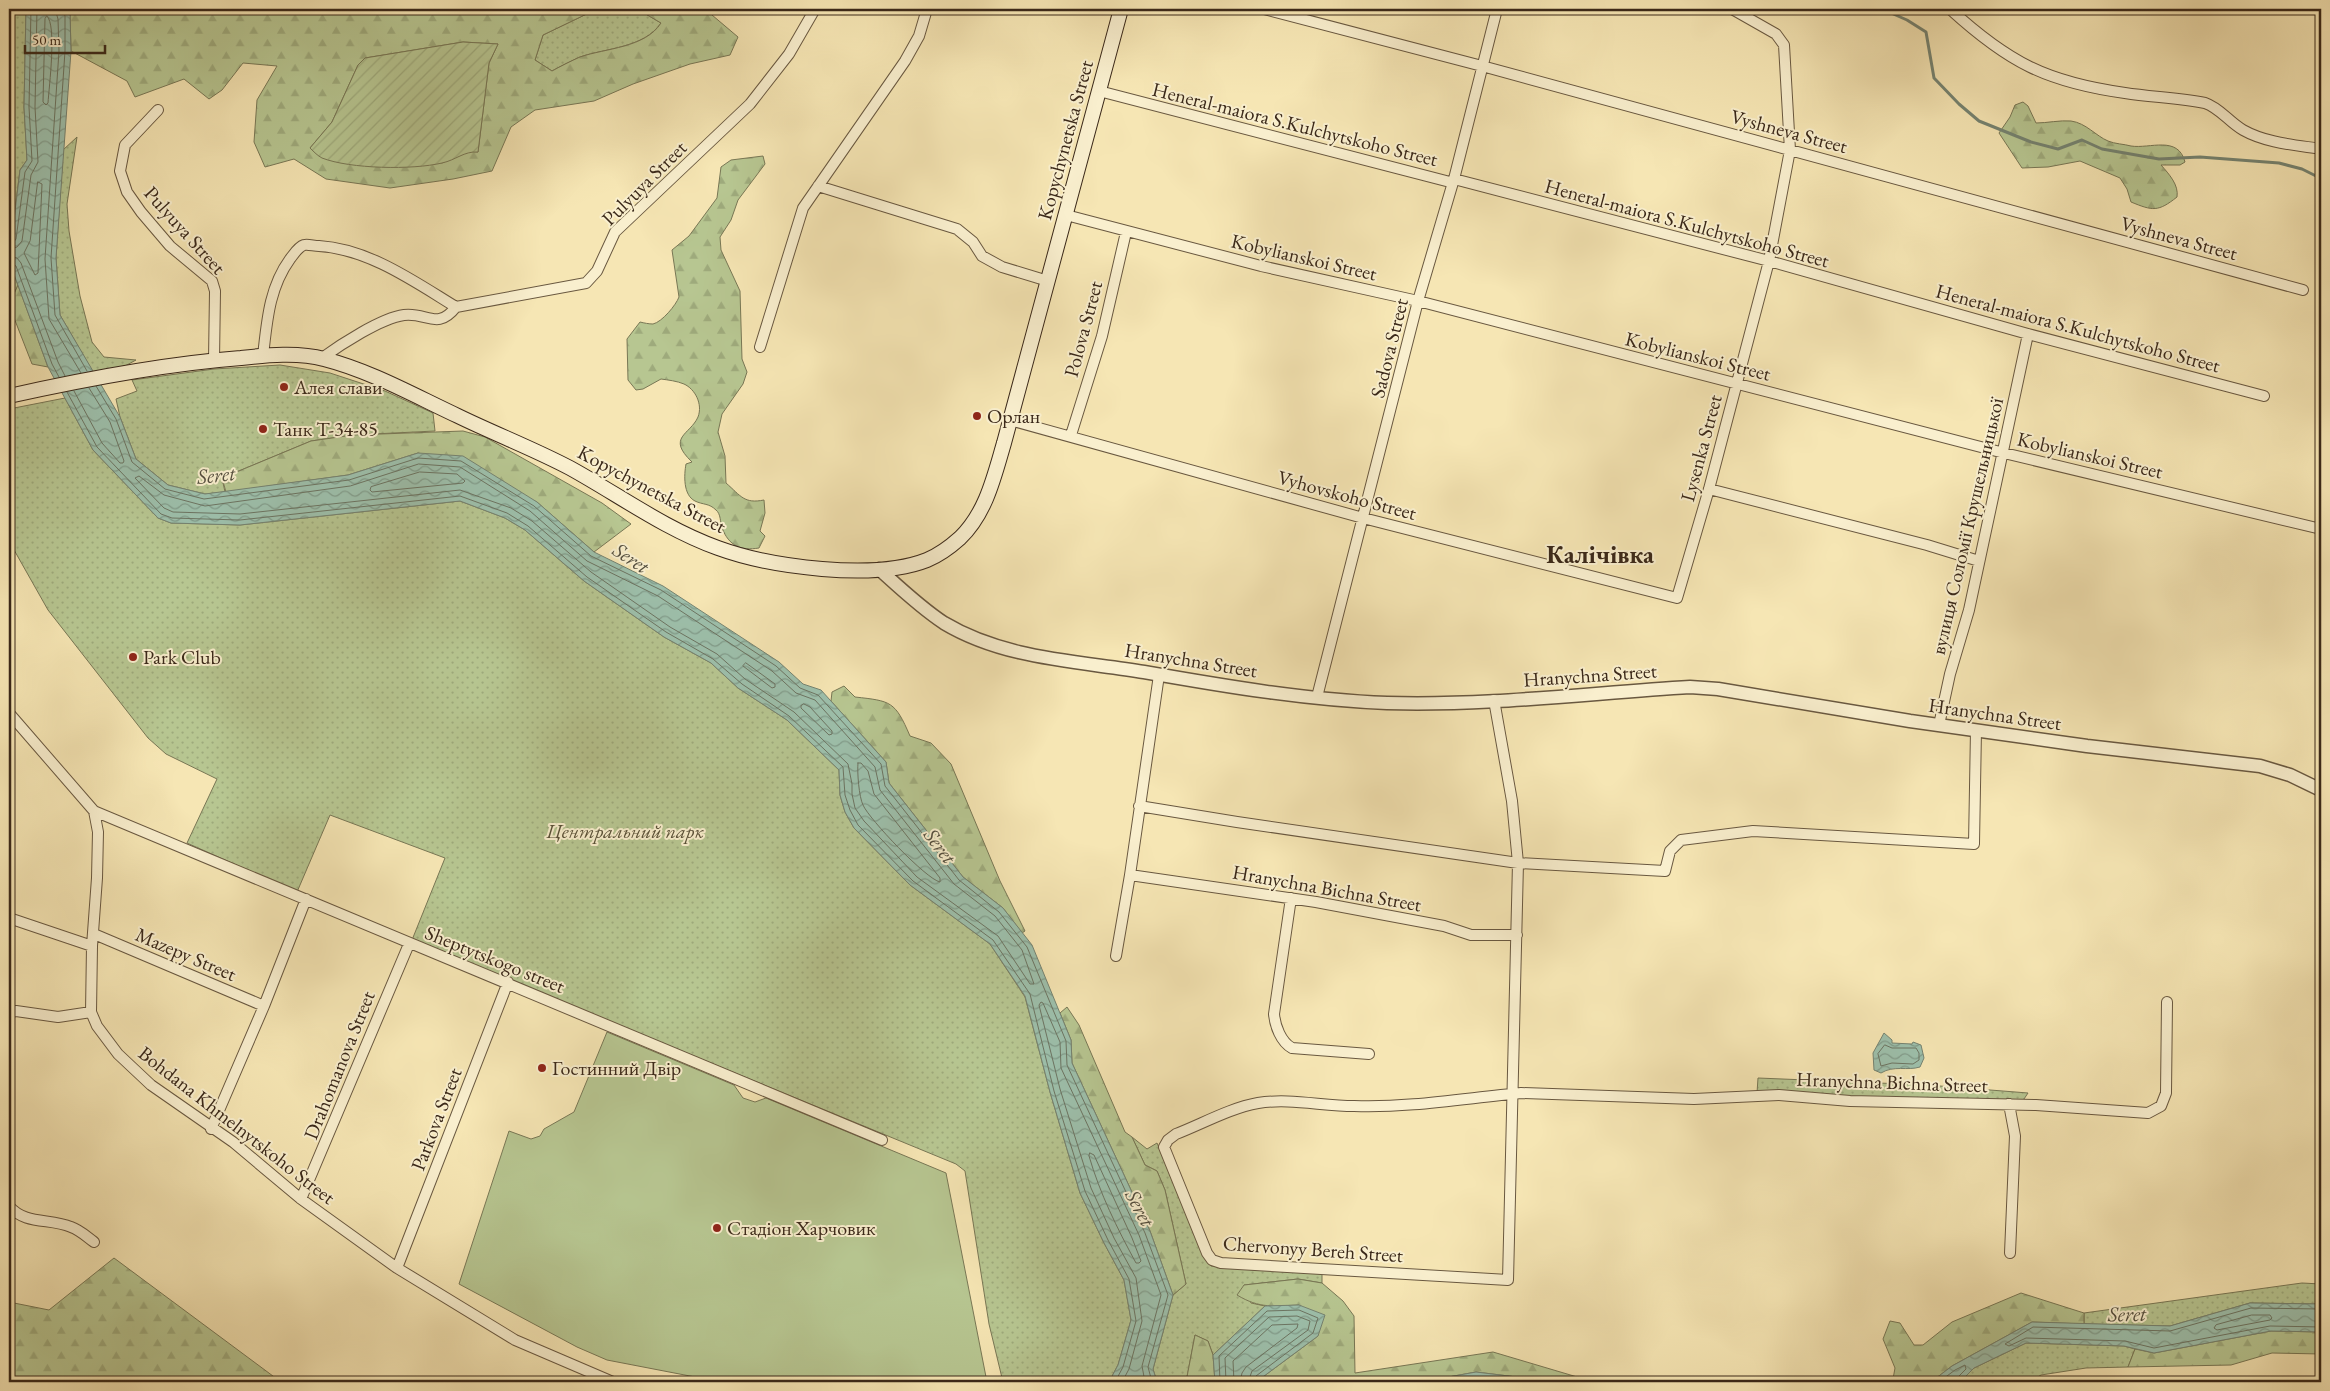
<svg xmlns="http://www.w3.org/2000/svg" width="2330" height="1391" viewBox="0 0 2330 1391" font-family="'EB Garamond',serif">
  <defs>
    <pattern id="grass-dots" width="8" height="8" patternUnits="userSpaceOnUse" patternTransform="scale(1.25)"><rect width="8" height="8" fill="#b7c691"/><path d="M2 2h.1M6 6h.1" fill="none" stroke="#9eaa7c" stroke-width="1.8" stroke-linecap="round"/></pattern>
    <pattern id="forest-firs" width="22" height="20" patternUnits="userSpaceOnUse" patternTransform="scale(1.25)"><rect width="22" height="20" fill="#b7c691"/><path d="M5 1l3.5 6h-7zM16 11l3.5 6h-7z" fill="#9eaa7c"/></pattern>
    <pattern id="garden-furrows" width="10" height="10" patternUnits="userSpaceOnUse" patternTransform="scale(1.25)"><rect width="10" height="10" fill="#b7c691"/><path d="M-1 1l2-2M0 10L10 0M9 11l2-2" fill="none" stroke="#9eaa7c"/></pattern>
    <pattern id="water-waves" width="16" height="10" patternUnits="userSpaceOnUse" patternTransform="scale(1.25)"><rect width="16" height="10" fill="#9dc0ac"/><path d="M0 5q4-4 8 0t8 0" fill="none" stroke="#819c8b"/></pattern>
  </defs>
  <rect width="100%" height="100%" fill="#f6e6b4"/>
  <filter id="stains"><feTurbulence type="fractalNoise" baseFrequency=".004" numOctaves="4"/><feColorMatrix values="0 0 0 0 .2 0 0 0 0 .09 0 0 0 0 .02 0 0 0 .5 -.17"/></filter>
  <radialGradient id="worn" r=".72"><stop offset=".6" stop-color="#630" stop-opacity="0"/><stop offset="1" stop-color="#630" stop-opacity=".3"/></radialGradient>
  <path fill="url(#grass-dots)" stroke="#787755" d="M 15,9 L 26,9 L 24,107 L 27,160 L 20,170 L 9,256 L 9,73 Z
    M 597,9 L 645,9 L 644,13 L 661,23 C 644,48 606,48 580,57 C 571,61 561,66 552,71 L 535,60 L 543,35 Z
    M 77,137 L 67,204 L 69,231 L 80,296 L 92,342 L 104,357 L 136,360 L 125,366 L 93,372 L 60,315 L 56,258 L 63,150 Z
    M 9,261 L 18,285 L 14,294 L 9,292 Z
    M 280,365 L 330,373 L 385,391 L 433,413 L 435,431 L 353,435 L 311,441 L 222,478 L 225,492 L 205,494 L 168,485 L 136,459 L 120,417 L 116,399 L 137,391 L 132,380 L 214,369 Z
    M 65,398 L 93,450 L 158,518 L 171,523 L 240,525 L 460,501 L 505,518 L 525,530 L 584,581 L 664,637 L 711,663 L 738,688 L 787,720 L 839,770 L 840,795 L 845,812 L 854,828 L 910,885 L 990,944 L 1025,997 L 1050,1092 L 1080,1193 L 1104,1243 L 1124,1280 L 1131,1320 L 1118,1365 L 1109,1382 L 1003,1382 L 989,1324 L 965,1171 L 956,1164 L 412,940 L 445,858 L 330,815 L 297,892 L 187,843 L 217,779 L 166,754 L 148,738 L 48,610 L 9,541 L 9,409 Z
    M 1758,1078 L 1927,1085 L 2028,1093 L 2024,1099 L 2017,1102 L 1757,1093 Z
    M 1132,1137 L 1147,1149 L 1157,1143 L 1211,1266 L 1322,1272 L 1322,1283 L 1298,1279 L 1244,1285 L 1251,1303 L 1265,1306 L 1213,1355 L 1208,1341 L 1195,1335 L 1186,1382 L 1157,1382 L 1153,1369 L 1173,1295 L 1186,1284 L 1165,1190 L 1157,1171 L 1145,1165 Z
    M 2302,1283 L 2321,1284 L 2321,1304 L 2250,1303 L 2170,1326 L 2084,1324 L 2084,1313 Z
    M 2026,1343 L 2124,1346 L 2135,1349 L 2128,1367 L 2086,1368 L 2041,1375 L 2029,1382 L 1960,1382 L 1974,1368 Z"/>
  <path fill="url(#forest-firs)" stroke="#787755" fill-rule="evenodd" d="M 65,9 L 597,9 L 543,35 L 535,60 L 552,71 C 561,66 571,61 580,57 C 606,48 645,48 661,23 L 644,13 L 645,9 L 709,9 L 712,15 L 738,37 L 730,55 L 690,64 L 633,84 L 594,101 L 535,110 L 511,127 L 492,171 L 453,179 L 390,188 L 326,179 L 294,159 L 265,167 L 254,142 L 257,100 L 277,66 L 243,63 L 222,90 L 209,99 L 184,79 L 135,97 L 127,81 L 71,51 L 70,13 ZM 463,42 L 498,44 L 489,63 L 478,152 L 468,151 L 442,163 L 310,148 L 332,122 L 358,65 L 365,58 Z
    M 2023,102 L 2028,106 L 2036,123 C 2047,123 2060,120 2071,121 C 2086,123 2096,136 2108,141 C 2115,144 2124,144 2131,146 C 2150,149 2178,135 2185,162 L 2180,165 L 2161,165 C 2169,174 2179,185 2177,197 C 2158,212 2153,211 2131,202 L 2127,189 L 2120,178 L 2080,161 L 2048,167 L 2022,168 L 1999,133 L 2010,117 L 2015,105 Z
    M 763,156 L 765,164 L 738,200 L 731,220 L 720,237 L 721,250 L 740,291 L 742,359 L 747,372 L 743,384 L 722,414 L 718,432 L 725,456 L 726,483 C 741,496 744,504 764,500 L 765,513 L 760,531 L 765,536 L 759,548 C 741,551 729,546 722,528 C 720,522 721,514 716,510 C 709,503 703,505 695,501 C 683,495 684,475 686,464 L 692,462 C 666,437 690,435 698,417 C 703,404 695,389 684,384 C 677,381 668,380 661,379 L 643,389 L 636,390 L 628,380 L 627,339 L 640,322 C 644,323 649,324 653,324 C 662,322 676,305 679,297 L 672,250 L 689,236 L 717,198 L 721,167 L 731,160 Z
    M 18,285 L 48,367 L 32,364 L 9,305 L 9,292 L 14,294 Z
    M 463,431 L 485,437 L 602,503 L 631,524 L 594,552 L 537,502 L 418,453 L 348,475 L 226,492 L 222,478 L 311,441 L 353,435 Z
    M 844,686 L 855,697 C 891,701 895,701 910,736 L 931,743 L 951,764 L 1000,881 L 1025,931 L 1022,933 L 1003,908 L 963,877 L 889,783 L 886,762 L 831,701 L 832,692 Z
    M 1067,1007 L 1079,1025 L 1125,1132 L 1132,1137 L 1145,1165 L 1157,1171 L 1165,1190 L 1186,1284 L 1173,1295 L 1150,1231 L 1072,1063 L 1071,1040 L 1060,1013 Z
    M 114,1258 L 281,1382 L 9,1382 L 9,1302 L 49,1310 Z
    M 1298,1279 L 1322,1283 L 1343,1301 L 1354,1316 L 1355,1373 L 1493,1352 L 1594,1382 L 1557,1382 L 1476,1372 L 1421,1382 L 1256,1382 L 1318,1336 L 1299,1305 C 1274,1306 1260,1309 1237,1295 L 1244,1285 Z
    M 2021,1293 L 2084,1313 L 2084,1324 L 2032,1322 L 1952,1366 L 1931,1382 L 1888,1382 L 1893,1379 L 1895,1368 L 1883,1339 L 1890,1321 L 1900,1323 L 1914,1345 L 1923,1345 L 1952,1322 Z
    M 2271,1331 L 2321,1332 L 2321,1354 L 2272,1353 L 2231,1365 L 2128,1367 L 2135,1349 L 2154,1353 Z
    M 1195,1335 L 1208,1341 L 1213,1355 L 1215,1382 L 1186,1382 Z"/>
  <path fill="url(#garden-furrows)" stroke="#787755" d="M 463,42 L 498,44 L 489,63 L 478,152 C 464,151 456,160 442,163 C 413,170 350,169 322,158 C 318,156 314,152 310,148 L 332,122 L 358,65 L 365,58 Z"/>
  <path fill="#b7c691" stroke="#787755" d="M 607,1032 L 734,1085 L 743,1098 L 755,1102 L 766,1098 L 946,1173 L 987,1382 L 721,1382 L 607,1360 L 577,1347 L 459,1284 L 509,1131 L 531,1139 L 540,1136 L 544,1129 L 574,1112 Z"/>
  <path fill="url(#water-waves)" stroke="#758371" d="M 26,9 L 65,9 L 70,13 L 71,51 L 56,258 L 60,315 L 120,417 L 136,459 L 168,485 L 205,494 L 348,475 L 418,453 L 463,456 L 537,502 L 594,552 L 663,586 L 779,662 L 803,684 L 821,690 L 886,762 L 889,783 L 963,877 L 1003,908 L 1032,945 L 1071,1040 L 1072,1063 L 1150,1231 L 1173,1295 L 1153,1369 L 1157,1382 L 1109,1382 L 1118,1365 L 1131,1320 L 1124,1280 L 1104,1243 L 1080,1193 L 1050,1092 L 1025,996 L 990,944 L 910,885 L 854,828 L 845,812 L 840,795 L 839,770 L 787,720 L 738,688 L 711,663 L 664,637 L 584,581 L 525,530 L 505,518 L 460,501 L 240,525 L 171,523 L 158,518 L 93,450 L 48,367 L 9,261 L 20,170 L 27,160 L 24,107 Z
    M 1884,1033 L 1892,1040 L 1892,1043 L 1912,1044 L 1913,1042 L 1921,1045 L 1924,1058 L 1920,1067 C 1907,1071 1894,1065 1881,1073 L 1874,1070 L 1873,1053 Z
    M 2250,1303 L 2321,1304 L 2321,1332 L 2271,1331 L 2154,1353 L 2124,1346 L 2026,1343 L 1974,1368 L 1960,1382 L 1931,1382 L 1952,1366 L 2032,1322 L 2170,1326 Z
    M 1299,1305 L 1325,1315 L 1318,1336 L 1256,1382 L 1215,1382 L 1213,1355 L 1265,1306 Z
    M 1476,1372 L 1557,1382 L 1421,1382 Z"/>
  <g fill="none" stroke-linecap="round" stroke-linejoin="round">
    <path stroke="#6c7462" stroke-width="1" d="M 55,9 L 58,19 L 59,51 L 45,259 L 49,319 L 81,373
      M 62,9 L 65,16 L 65,51 L 51,258 L 55,315 L 87,371
      M 47,16 C 57,25 49,87 48,103 L 46,105 L 43,102 L 45,19 Z
      M 38,182 L 42,184 L 38,273 L 35,275 L 24,253 L 30,241 Z
      M 9,243 L 13,243 L 16,239 L 25,172 L 32,161 L 29,107 L 31,9
      M 9,250 L 17,247 L 22,241 L 31,175 L 38,162 L 35,107 L 37,9
      M 9,256 L 17,258 L 21,263 L 58,362 L 65,376
      M 9,262 L 16,266 L 52,364 L 59,377
      M 96,386 L 116,419 L 132,462 L 165,489 L 204,499 L 349,480 L 418,458 L 461,461 L 534,506 L 591,556 L 661,590 L 776,666 L 800,688 L 818,695 L 881,764 L 885,786 L 959,880 L 999,912 L 1027,947 L 1066,1041 L 1067,1065 L 1145,1233 L 1168,1295 L 1148,1367 L 1152,1382
      M 74,391 L 102,443 L 120,463 L 123,463 L 124,461 L 110,422 L 89,388
      M 67,392 L 97,447 L 161,514 L 172,518 L 240,520 L 460,496 L 507,513 L 528,526 L 587,577 L 666,632 L 713,659 L 742,684 L 789,716 L 843,767 L 845,795 L 850,810 L 858,825 L 913,881 L 993,940 L 1030,994 L 1054,1091 L 1085,1191 L 1108,1240 L 1129,1279 L 1136,1321 L 1123,1367 L 1115,1382
      M 419,464 L 460,467 L 530,511 L 587,561 L 658,596 L 772,671 L 796,693 L 815,700 L 875,767 L 880,790 L 954,884 L 995,916 L 1022,950 L 1034,984 L 1030,984 L 998,936 L 917,877 L 864,821 L 855,808 L 852,794 L 852,784 L 848,764 L 794,712 L 745,679 L 717,654 L 670,627 L 591,572 L 532,521 L 511,508 L 460,490 L 240,514 L 173,512 L 164,508 L 135,478 L 139,476 L 164,495 L 205,506 L 350,486 Z
      M 420,472 L 457,474 L 465,481 L 463,483 L 372,492 L 370,490 L 371,487 Z
      M 746,663 L 775,684 L 775,687 L 772,688 L 743,666 Z
      M 804,704 L 810,707 L 832,731 L 832,734 L 829,735 L 801,708 L 801,706 Z
      M 858,763 L 861,763 L 868,771 L 874,794 L 940,878 L 940,882 C 926,879 869,819 863,805 C 859,797 857,772 858,763 Z
      M 1885,1045 L 1892,1048 L 1916,1048 L 1919,1053 L 1919,1060 L 1913,1064 L 1892,1063 L 1881,1066 L 1878,1054 Z
      M 1090,1153 L 1094,1155 L 1132,1238 L 1141,1261 L 1139,1263 L 1136,1263 C 1117,1228 1100,1194 1089,1156 Z
      M 2321,1309 L 2251,1308 L 2170,1331 L 2033,1327 L 2005,1344 L 2009,1346 L 2026,1338 L 2125,1341 L 2154,1348 L 2270,1326 L 2321,1327
      M 2252,1315 L 2270,1315 L 2272,1318 L 2270,1320 L 2217,1330 L 2214,1328 L 2216,1325 Z
      M 1122,1382 L 1129,1369 L 1142,1321 L 1136,1278 L 1114,1238 L 1091,1188 L 1060,1089 L 1039,1005 L 1041,1002 L 1043,1003 L 1060,1042 L 1061,1068 L 1139,1235 L 1161,1295 L 1142,1366 L 1145,1382
      M 1220,1382 L 1219,1356 L 1267,1311 L 1299,1310 L 1318,1318 L 1313,1333 L 1256,1376 L 1254,1382
      M 1226,1382 L 1225,1358 L 1269,1317 L 1297,1316 L 1310,1321 L 1308,1330 L 1252,1371 L 1248,1382
      M 1234,1382 L 1233,1361 L 1272,1325 L 1298,1324 L 1297,1328 L 1246,1367 L 1242,1373 L 1240,1382
      M 1448,1382 L 1476,1377 L 1517,1382
      M 1939,1382 L 1955,1370 L 1965,1365 L 1966,1369 L 1958,1377 L 1957,1382"/>
    <path stroke="#758371" stroke-width="3" d="M 1882,9 L 1907,20 L 1926,32 L 1934,78 L 1959,104 L 1979,121 L 2031,142 L 2058,149 L 2082,140 L 2102,149 L 2159,159 L 2200,157 L 2279,163 L 2302,169 L 2316,176 L 2321,181"/>
    <g stroke="#695840" stroke-width="12">
      <path id="minor" d="M 1264,9 L 1482,66 L 2303,290
        M 1950,9 C 2008,62 2046,82 2125,93 C 2151,97 2179,98 2205,103 C 2220,108 2229,122 2243,130 C 2266,143 2295,145 2321,149
        M 1099,91 L 1450,182 L 1454,179 L 1769,261 L 2028,334 L 2264,396
        M 158,110 L 125,145 L 120,171 L 127,192 L 141,212 L 170,246 L 212,281 L 215,291 L 214,360
        M 818,186 L 957,229 L 973,242 L 982,256 L 1002,267 L 1048,281
        M 1066,215 L 1261,266 L 1418,301 L 2004,453 L 2321,529
        M 760,347 L 803,208 L 905,61 L 919,36 L 927,9
        M 263,356 C 267,321 269,288 290,259 C 294,254 298,247 304,245 C 308,244 314,246 319,246 C 369,249 415,282 456,307
        M 322,358 C 340,345 381,318 404,315 C 427,312 437,331 456,307 L 586,283 L 597,271 L 615,232 L 750,104 L 789,54 L 815,9
        M 1010,420 L 1363,518 L 1677,598 L 1709,489 L 1769,261 L 1790,150 L 1784,45 L 1776,34 L 1732,9
        M 1071,435 L 1102,336 L 1126,232
        M 1709,489 L 1927,545 L 1979,561
        M 1317,697 L 1418,301 L 1454,179 L 1497,9
        M 1494,700 L 1512,801 L 1518,863 L 1508,1280 L 1221,1263 L 1212,1260 L 1207,1253 L 1164,1147 L 1168,1140 L 1176,1134 C 1202,1124 1230,1108 1258,1103 C 1290,1098 1322,1106 1354,1106 C 1410,1108 1466,1098 1521,1093 L 1694,1099 L 1779,1095 L 1850,1101 L 2036,1105 L 2148,1113 L 2161,1106 L 2166,1093 L 2167,1002
        M 9,713 L 94,811 L 98,832 L 97,878 L 92,946 L 91,1012 L 97,1026 L 118,1054 L 151,1085 L 233,1142 L 301,1199 L 397,1268 L 515,1340 L 613,1382
        M 1939,725 L 1950,674 L 1969,610 L 2028,334
        M 1139,806 L 1237,822 L 1518,863 L 1665,871 L 1670,851 L 1681,840 L 1753,831 L 1974,844 L 1976,730
        M 94,811 L 882,1140
        M 1130,875 L 1316,902 L 1444,926 L 1471,935 L 1517,935
        M 1291,898 L 1274,1014 C 1275,1026 1281,1042 1292,1048 L 1369,1054
        M 9,918 L 92,946
        M 94,934 L 264,1006
        M 1116,956 L 1130,875 L 1159,675
        M 9,1013 L 16,1011 L 58,1017 L 91,1012
        M 2009,1104 L 2015,1136 L 2010,1253
        M 211,1129 L 264,1006 L 306,899
        M 301,1199 L 409,944
        M 9,1206 C 25,1225 50,1218 71,1227 C 80,1230 87,1237 94,1242
        M 397,1268 L 508,982"/>
    </g>
    <g stroke="#695840" stroke-width="15">
      <path id="tertiary" d="M 879,569 C 900,588 921,608 944,623 C 1004,659 1077,661 1144,672 C 1224,686 1306,700 1387,703 C 1488,706 1590,693 1690,687 L 1718,689 L 1910,721 L 2087,746 L 2260,766 L 2290,775 L 2321,790"/>
    </g>
    <g stroke="#3a2819" stroke-width="16">
      <path id="secondary" d="M 9,396 C 85,379 163,364 241,358 C 267,355 299,352 324,359 C 371,371 415,396 458,416 C 495,434 534,449 570,468 C 619,495 665,529 718,548 C 770,567 874,581 927,560 C 939,555 950,547 960,538 C 986,513 994,477 1004,443 L 1121,9"/>
    </g>
    <use href="#minor" stroke="#f9efce" stroke-width="10"/>
    <use href="#tertiary" stroke="#f9efce" stroke-width="12"/>
    <use href="#secondary" stroke="#f9efce" stroke-width="14"/>
  </g>
  <g fill="#8f2418" stroke="#f9efce" stroke-width="2">
    <circle cx="284" cy="387" r="5"/>
    <circle cx="977" cy="416" r="5"/>
    <circle cx="263" cy="429" r="5"/>
    <circle cx="133" cy="657" r="5"/>
    <circle cx="542" cy="1068" r="5"/>
    <circle cx="717" cy="1228" r="5"/>
  </g>
  <g text-anchor="middle" stroke-width="4" stroke-linejoin="round" paint-order="stroke">
    <g font-size="20" fill="#3a2819" stroke="#f9efce">
      <text transform="translate(1295 124) rotate(14)" y="7">Heneral-maiora S.Kulchytskoho Street</text>
      <text transform="translate(1789 131) rotate(15)" y="7">Vyshneva Street</text>
      <text transform="translate(1065 140) rotate(-75)" y="7">Kopychynetska Street</text>
      <text transform="translate(644 183) rotate(-45)" y="7">Pulyuya Street</text>
      <text transform="translate(1687 223) rotate(15)" y="7">Heneral-maiora S.Kulchytskoho Street</text>
      <text transform="translate(185 230) rotate(48)" y="7">Pulyuya Street</text>
      <text transform="translate(2179 238) rotate(15)" y="7">Vyshneva Street</text>
      <text transform="translate(1304 257) rotate(13)" y="7">Kobylianskoi Street</text>
      <text transform="translate(2078 328) rotate(15)" y="7">Heneral-maiora S.Kulchytskoho Street</text>
      <text transform="translate(1083 329) rotate(-75)" y="7">Polova Street</text>
      <text transform="translate(1389 348) rotate(-76)" y="7">Sadova Street</text>
      <text transform="translate(1698 356) rotate(14)" y="7">Kobylianskoi Street</text>
      <text transform="translate(1701 448) rotate(-75)" y="7">Lysenka Street</text>
      <text transform="translate(2090 455) rotate(13)" y="7">Kobylianskoi Street</text>
      <text transform="translate(652 489) rotate(28)" y="7">Kopychynetska Street</text>
      <text transform="translate(1347 495) rotate(15)" y="7">Vyhovskoho Street</text>
      <text transform="translate(1967 526) rotate(-77)" y="7">вулиця Соломії Крушельницької</text>
      <text transform="translate(1191 660) rotate(9)" y="7">Hranychna Street</text>
      <text transform="translate(1590 675) rotate(-4)" y="7">Hranychna Street</text>
      <text transform="translate(1995 714) rotate(8)" y="7">Hranychna Street</text>
      <text transform="translate(1327 888) rotate(10)" y="7">Hranychna Bichna Street</text>
      <text transform="translate(186 954) rotate(23)" y="7">Mazepy Street</text>
      <text transform="translate(495 959) rotate(22)" y="7">Sheptytskogo street</text>
      <text transform="translate(339 1065) rotate(-68)" y="7">Drahomanova Street</text>
      <text transform="translate(1892 1082) rotate(2)" y="7">Hranychna Bichna Street</text>
      <text transform="translate(436 1119) rotate(-69)" y="7">Parkova Street</text>
      <text transform="translate(237 1125) rotate(38)" y="7">Bohdana Khmelnytskoho Street</text>
      <text transform="translate(1313 1249) rotate(4)" y="7">Chervonyy Bereh Street</text>
    </g>
    <g font-size="20" fill="#3a2819" stroke="#f9efce" text-anchor="start">
      <text x="294" y="394">Алея слави</text>
      <text x="987" y="423">Орлан</text>
      <text x="273" y="436">Танк Т-34-85</text>
      <text x="143" y="664">Park Club</text>
      <text x="552" y="1075">Гостинний Двір</text>
      <text x="727" y="1235">Стадіон Харчовик</text>
    </g>
    <g font-size="20" font-style="italic" fill="#595037" stroke="#f9efce">
      <text x="625" y="838">Центральний парк</text>
    </g>
    <g font-size="21" font-style="italic" fill="#534e3e" stroke="#f9efce">
      <text transform="translate(216 475) rotate(-6)" y="7">Seret</text>
      <text transform="translate(631 558) rotate(33)" y="7">Seret</text>
      <text transform="translate(940 846) rotate(53)" y="7">Seret</text>
      <text transform="translate(1140 1208) rotate(62)" y="7">Seret</text>
      <text transform="translate(2127 1314) rotate(-1)" y="7">Seret</text>
    </g>
    <g font-size="25" font-weight="bold" fill="#3a2819" stroke="#f9efce">
      <text x="1600" y="563">Калічівка</text>
    </g>
  </g>
  <rect width="2330" height="1391" fill="none" stroke="#f6e6b4" stroke-width="30"/>
  <rect x="10" y="10" width="2310" height="1371" fill="none" stroke="#3a2819" stroke-width="2.5"/>
  <rect x="15" y="15" width="2300" height="1361" fill="none" stroke="#3a2819"/>
  <path d="M25 45v8h80v-8" fill="none" stroke="#3a2819" stroke-width="2.5"/>
  <text x="32" y="45" font-size="15" fill="#3a2819" stroke="#f9efce" stroke-width="4" paint-order="stroke">50 m</text>
  <rect width="100%" height="100%" filter="url(#stains)"/>
  <rect width="100%" height="100%" fill="url(#worn)"/>
</svg>
